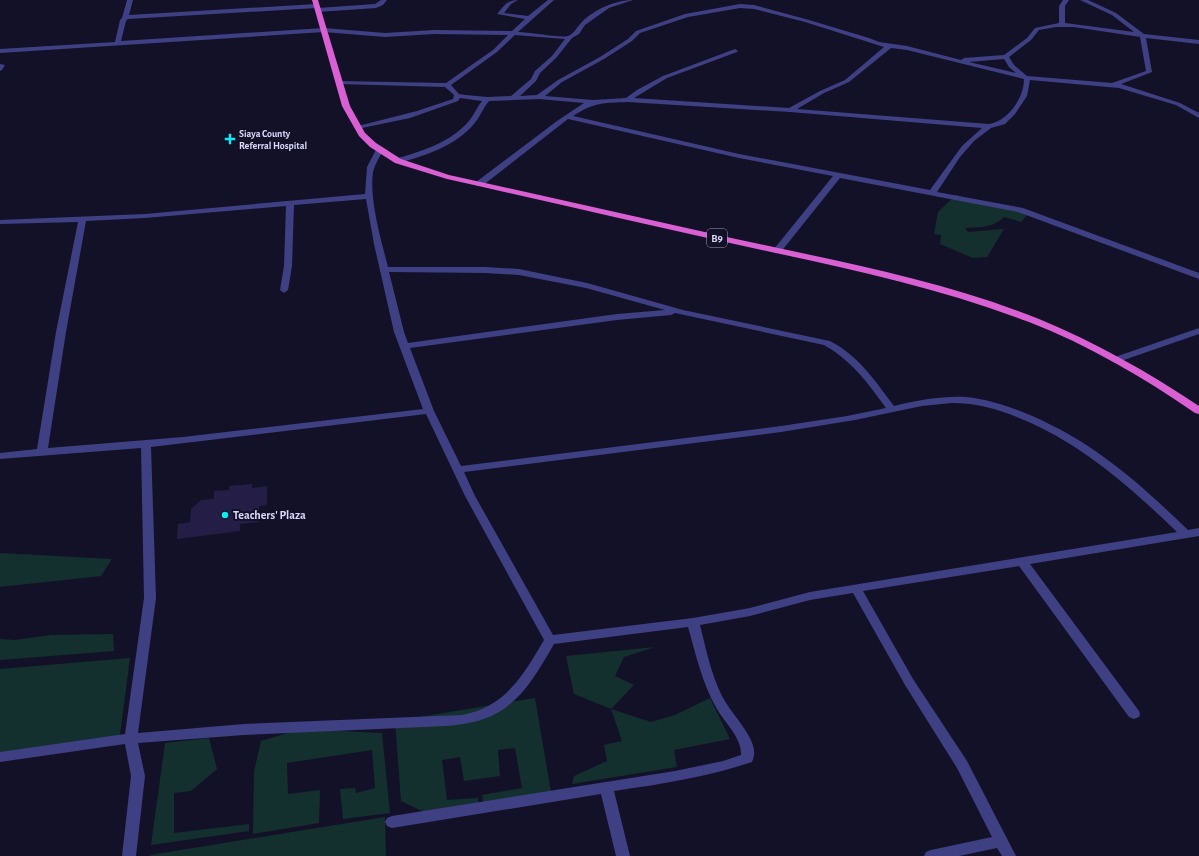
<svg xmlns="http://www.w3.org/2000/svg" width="1199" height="856" viewBox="0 0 1199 856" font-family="'Alegreya Sans',sans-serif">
  <rect width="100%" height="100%" fill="#131127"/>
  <path fill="#14302e" d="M 956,195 L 1028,214 L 1021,222 L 1004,217 C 993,228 980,227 965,228 L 968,232 L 1004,229 L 987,257 L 973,258 L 940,244 L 941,235 L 934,234 L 938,212 Z
    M 0,553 L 112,559 L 101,576 L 0,587 Z
    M 113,634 L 114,651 L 0,660 L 0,639 L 15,640 L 51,635 Z
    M 655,647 L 624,657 L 615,676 L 634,685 L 611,709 L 651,722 L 675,715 L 710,698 L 730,739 L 674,750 L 677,767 L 572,784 L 574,776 L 607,761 L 604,745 L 622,741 L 611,709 L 574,694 L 566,656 Z
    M 130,658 L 120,735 L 0,756 L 0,669 Z
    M 535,698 L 551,792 L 483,802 L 482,795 L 522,788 L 515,748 L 498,750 L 500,776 L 464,781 L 460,757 L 442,760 L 447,800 L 478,798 L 479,804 L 426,813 L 401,801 L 395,721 Z
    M 301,729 L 382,733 L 390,813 L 343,819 L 340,789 L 355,788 L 356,793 L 375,788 L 372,750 L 287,763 L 288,794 L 320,790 L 319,823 L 253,834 L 254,772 L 261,741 Z
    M 209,738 L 217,769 L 191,791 L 174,793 L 174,833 L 249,824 L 249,831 L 151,845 L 165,743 Z
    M 385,817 L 386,856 L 150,856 L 150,855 Z"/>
  <path fill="#241e47" d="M 252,484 L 252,488 L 267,486 L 267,505 L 259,506 L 259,522 L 240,524 L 240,531 L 177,539 L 178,524 L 190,522 L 191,509 L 201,500 L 214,499 L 214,491 L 229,490 L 229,486 Z"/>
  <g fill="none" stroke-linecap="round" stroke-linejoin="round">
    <path fill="#3e4083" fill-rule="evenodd" d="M 127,0 L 133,0 L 129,15 L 316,4 L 319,6 L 316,8 L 128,19 L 126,21 L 121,41 L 324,28 L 385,33 L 434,30 L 512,31 L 525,19 L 497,14 C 504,6 507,0 518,0 L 511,4 L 504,13 L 528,16 L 548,0 L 554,0 L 518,32 C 528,32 561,38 568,36 C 574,34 576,28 581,23 C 593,10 615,0 633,0 L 609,8 L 585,25 L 579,34 L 572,38 L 556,58 L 540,73 L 536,81 L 520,96 L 537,95 L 558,80 L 600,57 L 628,39 L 636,31 L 685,14 L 740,4 L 754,5 L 809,20 L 869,38 L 879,42 L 907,46 L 961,60 L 964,58 L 1004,55 L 1027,38 L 1035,28 L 1059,23 L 1059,6 L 1063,0 L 1069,0 L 1065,6 L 1065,23 L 1134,32 L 1112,15 L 1080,0 L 1088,0 L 1116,13 L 1144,34 L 1199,40 L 1199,44 L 1146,38 L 1152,72 L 1121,84 L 1180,103 L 1199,113 L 1199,118 L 1176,105 L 1119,88 L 1030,80 L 1027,96 L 1015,114 L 1005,124 L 991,128 L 974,141 L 960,157 L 937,192 L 1023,208 L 1199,273 L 1199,279 L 1018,212 L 840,178 L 780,253 L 774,253 L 774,249 L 833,176 L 739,158 L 568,119 L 482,186 L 476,186 L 476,182 L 557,121 L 584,103 L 539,99 L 489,101 C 483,108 480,117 474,124 C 455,146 425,156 398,163 L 394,161 L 395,159 C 422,151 450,143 469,121 C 474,115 477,107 482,101 L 460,98 L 458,101 L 410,118 L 357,129 L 354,127 L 417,111 L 453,99 L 454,95 L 445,87 L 339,84 L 337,83 L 337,81 L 446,83 L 493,50 L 508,35 L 434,34 L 385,37 L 324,32 L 0,53 L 0,49 L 115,42 L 120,20 L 122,18 ZM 740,8 L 754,9 L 805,22 L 884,47 L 845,80 L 820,91 L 789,108 L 634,98 L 667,78 L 737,52 L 738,51 L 735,49 L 663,76 L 637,90 L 626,98 L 593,100 L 545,96 L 562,82 L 604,59 L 632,41 L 640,33 L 688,17 ZM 1056,27 L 1074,27 L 1140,37 L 1146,71 L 1112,83 L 1027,76 L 1014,65 L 1009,57 L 1031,40 L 1039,30 ZM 515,35 L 565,39 L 552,56 L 535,71 L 531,79 L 511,96 L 487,97 L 466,95 L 459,94 L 451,85 L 497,52 ZM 891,48 L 907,50 L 1024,79 C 1024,98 1008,121 989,124 L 797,109 L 824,93 L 849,82 ZM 1004,59 L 1009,67 L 1016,73 L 969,62 ZM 628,102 L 790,112 L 982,128 L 962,146 L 930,190 L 739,154 L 573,116 C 595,102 603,103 628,102 Z
      M 381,0 L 387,0 L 383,5 L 376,8 L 318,12 L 315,10 L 318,8 L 375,4 Z
      M 0,64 L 5,65 L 2,70 L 0,71 Z
      M 377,148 L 383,148 L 384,150 C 379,157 375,164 373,172 C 369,199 381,240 388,267 L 485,267 L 519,269 L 587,283 L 683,310 L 830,341 C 859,356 875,381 894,406 C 918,400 942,396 966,397 C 988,399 1010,407 1030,415 C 1095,443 1138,482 1188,530 L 1199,528 L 1199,536 L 1030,564 L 1139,711 L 1140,714 L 1139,717 L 1134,719 L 1129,717 L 1019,566 L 863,591 L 913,679 L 967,761 L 1016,856 L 1002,856 L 997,848 L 959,856 L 924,856 L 926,852 L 931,850 L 992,837 L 957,768 L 905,685 L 853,593 L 810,600 L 750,616 L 700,625 C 706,649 711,674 722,696 C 730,711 742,723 750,738 C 754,746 756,754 752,762 C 707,777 661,784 614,791 L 630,856 L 616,856 L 601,794 L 392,828 L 387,826 L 385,822 L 387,818 L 392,816 L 675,771 L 723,761 L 741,755 C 742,738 725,723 717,709 C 702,683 696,655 688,627 L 554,644 C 525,694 508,722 446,726 L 244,735 L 138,743 L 145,776 L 136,856 L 122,856 L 131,776 L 125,744 L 0,762 L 0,752 L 125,734 L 144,598 L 141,448 L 0,459 L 0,453 L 37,449 L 56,332 L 78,222 L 0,224 L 0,220 L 145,214 L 365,194 L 367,167 ZM 366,199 L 374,244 L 394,332 L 423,409 L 183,437 L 48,448 L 66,332 L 86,221 L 145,218 L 286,206 L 284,266 L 280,290 L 284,293 L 288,290 L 292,266 L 294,205 ZM 389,272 L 485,273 L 519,275 L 586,288 L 665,310 L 617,314 L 408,343 L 404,332 ZM 675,313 L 824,345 C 851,360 868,383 886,408 L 847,416 L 781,426 L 461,466 L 434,411 L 410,348 L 617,320 L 671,315 ZM 952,403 C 981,403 1004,411 1031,423 C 1089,450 1131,488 1177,532 L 810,592 L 750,608 L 693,618 L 553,635 L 475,496 L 464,472 L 781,432 L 855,420 L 922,406 ZM 426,414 L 465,496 L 544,640 C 524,674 505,708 462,715 L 244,724 L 138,733 L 156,598 L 151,447 Z
      M 1199,328 L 1199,334 L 1118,362 L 1115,363 L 1110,360 L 1112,358 Z"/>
    <path fill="#d860d2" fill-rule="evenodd" d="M 312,0 L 318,0 L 350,106 L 365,133 L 376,143 L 401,159 L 449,175 C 545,196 640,218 736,239 C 837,261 942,280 1039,319 C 1095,342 1148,372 1199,406 L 1199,414 L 1195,413 C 1143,377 1088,345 1029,322 C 932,285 830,265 730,243 C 635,222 541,200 447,179 L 395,163 L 370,147 L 359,136 L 342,106 Z"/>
  </g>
  <g fill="#0fe9f3" stroke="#131127" stroke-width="1.5">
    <path d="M228 133h4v4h4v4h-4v4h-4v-4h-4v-4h4z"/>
    <circle cx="225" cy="515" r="4"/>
  </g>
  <g text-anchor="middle" stroke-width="4" stroke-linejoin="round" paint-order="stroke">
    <g font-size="10" font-weight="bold" fill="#dbd9fd" stroke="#131127" text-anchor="start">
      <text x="239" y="137">Siaya County<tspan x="239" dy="12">Referral Hospital</tspan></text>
    </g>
    <rect fill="#131127" stroke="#9f9dbd" stroke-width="1" x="707" y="229" width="20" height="18" rx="3"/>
    <g font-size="11" font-weight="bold" fill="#dbd9fd">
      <text x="717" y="242">B9</text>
    </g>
    <g font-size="12" font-weight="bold" fill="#dbd9fd" stroke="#131127" text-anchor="start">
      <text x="233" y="519">Teachers' Plaza</text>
    </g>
  </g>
</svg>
